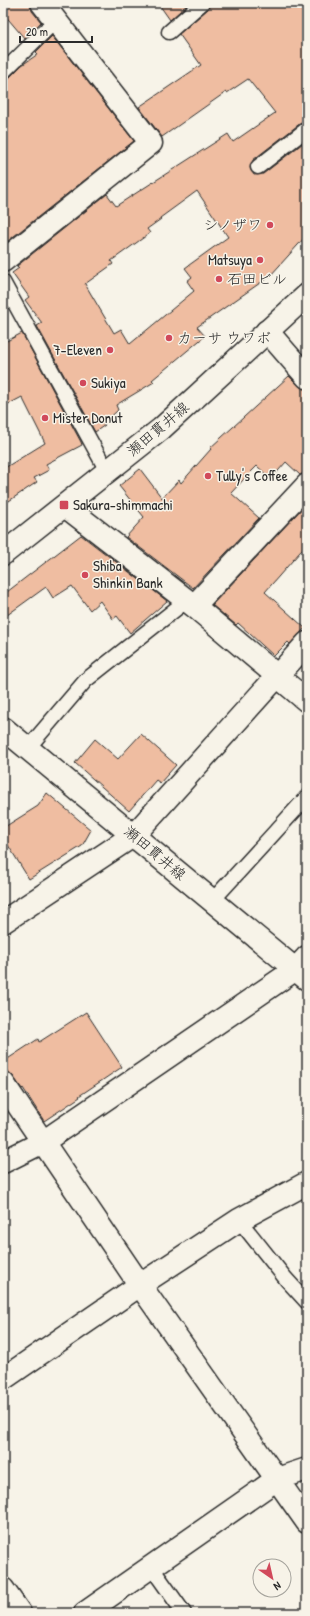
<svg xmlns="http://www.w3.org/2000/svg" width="310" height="1616" viewBox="0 0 310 1616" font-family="'Patrick Hand','Klee One',sans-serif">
  <rect width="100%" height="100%" fill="#f7f3e8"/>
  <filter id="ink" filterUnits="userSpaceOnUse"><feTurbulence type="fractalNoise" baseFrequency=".025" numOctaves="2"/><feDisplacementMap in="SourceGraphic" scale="8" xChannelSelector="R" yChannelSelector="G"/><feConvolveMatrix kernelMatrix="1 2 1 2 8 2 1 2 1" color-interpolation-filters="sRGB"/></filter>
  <g filter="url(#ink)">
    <path fill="#efbda1" stroke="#2b2b2b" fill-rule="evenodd" d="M 3,3 L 30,3 L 32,11 L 41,22 L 25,39 L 3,13 Z
      M 158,3 L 189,3 L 170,20 Z
      M 210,3 L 307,3 L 307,121 L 302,122 L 253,160 L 250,168 L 254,175 L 263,174 L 307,140 L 307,235 L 270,276 L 197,327 L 205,336 L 152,380 L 154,382 L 116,405 L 118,410 L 103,424 L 105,425 L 95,432 L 37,326 L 42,323 L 25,300 L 29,297 L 12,273 L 19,268 L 17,266 L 107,194 L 116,206 L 228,134 L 233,142 L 275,113 L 248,79 L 227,93 L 226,92 L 162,137 L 139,107 L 201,65 L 179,34 L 208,9 ZM 197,191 L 228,237 L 185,268 L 192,277 L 187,281 L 194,291 L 130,344 L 121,329 L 114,333 L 85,284 L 113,264 L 111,261 L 150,233 L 147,229 L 161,219 L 160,218 Z
      M 52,36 L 134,141 L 4,244 L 3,242 L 3,80 L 9,78 L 22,65 L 38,54 L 36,52 Z
      M 22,333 L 81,442 L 82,445 L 46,464 L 49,470 L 34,478 L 37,482 L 3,505 L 3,469 L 45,443 L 22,397 L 3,407 L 3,343 Z
      M 289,376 L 298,385 L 303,389 L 307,389 L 307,473 L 300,475 L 286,462 L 271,479 L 257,466 L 244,479 L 231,493 L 259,518 L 193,588 L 126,537 L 144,517 L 119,486 L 140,469 L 162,498 L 179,480 L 181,483 L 211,449 L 210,448 Z
      M 307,503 L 307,544 L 265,592 L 305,628 L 290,644 L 288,642 L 274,656 L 238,623 L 236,625 L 212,605 Z
      M 81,535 L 167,601 L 130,633 L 117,616 L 113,619 L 100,601 L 90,610 L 72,586 L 53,598 L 46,587 L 3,618 L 3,595 Z
      M 141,734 L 176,765 L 160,783 L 156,780 L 129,811 L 75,763 L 95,739 L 118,759 Z
      M 47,793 L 91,830 L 82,846 L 29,879 L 3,837 L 3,828 L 38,806 Z
      M 86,1012 L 122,1067 L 79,1096 L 80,1097 L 44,1121 L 23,1088 L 22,1089 L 13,1076 L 7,1071 L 3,1065 L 3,1062 L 38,1039 L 39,1042 Z"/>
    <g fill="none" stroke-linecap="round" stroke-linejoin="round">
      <g stroke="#2b2b2b" stroke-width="17">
        <path id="service" d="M 169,32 L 202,3
          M 3,72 L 56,20
          M 258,167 L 307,129
          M 3,282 L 107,471
          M 28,748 L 86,680 L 186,601
          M 212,901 L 307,797
          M 239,1220 L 286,1279 L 307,1302
          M 152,1568 L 184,1613"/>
      </g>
      <g stroke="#2b2b2b" stroke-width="25">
        <path id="minor" d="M 3,261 L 151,143 L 42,3
          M 267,331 L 307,377
          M 65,506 L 194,606 L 307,701
          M 194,606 L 307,485
          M 3,922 L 134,835 L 307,643
          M 3,1083 L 140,1285 L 307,1522
          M 3,1162 L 43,1142 L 296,969 L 307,957
          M 3,1379 L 140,1285 L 239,1220 L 307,1183
          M 3,1589 L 20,1613
          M 85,1613 L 277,1479 L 307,1469"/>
      </g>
      <g stroke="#2b2b2b" stroke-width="25">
        <path id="secondary" d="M 3,554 L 161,429 L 307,295
          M 3,728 L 307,979"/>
      </g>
      <use href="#service" stroke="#f7f3e8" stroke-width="14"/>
      <use href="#minor" stroke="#f7f3e8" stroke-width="22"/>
      <use href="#secondary" stroke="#f7f3e8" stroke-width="22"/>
    </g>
  </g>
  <g fill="#d1495b" stroke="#f7f3e8" stroke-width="1.5">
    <circle cx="270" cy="225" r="4"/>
    <circle cx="260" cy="260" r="4"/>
    <circle cx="219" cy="279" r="4"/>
    <circle cx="169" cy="338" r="4"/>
    <circle cx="110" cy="350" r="4"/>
    <circle cx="83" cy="383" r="4"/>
    <circle cx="45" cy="418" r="4"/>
    <circle cx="208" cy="476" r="4"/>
    <rect x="59" y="500" width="10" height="10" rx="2"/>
    <circle cx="85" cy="575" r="4"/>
  </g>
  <g text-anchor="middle" stroke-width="3" stroke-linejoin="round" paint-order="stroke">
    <g font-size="15" fill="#2b2b2b" stroke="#f7f3e8" text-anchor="start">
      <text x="262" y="230" text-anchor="end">シノザワ</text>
      <text x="252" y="265" text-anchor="end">Matsuya</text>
      <text x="227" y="284">石田ビル</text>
      <text x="177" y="343">カーサ ウワボ</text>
      <text x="102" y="355" text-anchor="end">7-Eleven</text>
      <text x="91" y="388">Sukiya</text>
      <text x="53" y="423">Mister Donut</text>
      <text x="216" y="481">Tully's Coffee</text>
      <text x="73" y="510">Sakura-shimmachi</text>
      <text x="93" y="571">Shiba<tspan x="93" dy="17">Shinkin Bank</tspan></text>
    </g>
    <g font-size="15" fill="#2b2b2b" stroke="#f7f3e8">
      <text transform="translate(158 429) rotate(-40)" y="5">瀬田貫井線</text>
      <text transform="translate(155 853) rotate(40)" y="5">瀬田貫井線</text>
    </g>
  </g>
  <rect width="310" height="1616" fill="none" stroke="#f7f3e8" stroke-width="16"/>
  <rect x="8" y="8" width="294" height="1600" fill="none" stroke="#2b2b2b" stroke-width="1.5" filter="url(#ink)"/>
  <g transform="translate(272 1578) rotate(146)"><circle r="19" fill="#f7f3e8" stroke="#a5a39c"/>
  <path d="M0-3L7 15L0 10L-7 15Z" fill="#d1495b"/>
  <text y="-6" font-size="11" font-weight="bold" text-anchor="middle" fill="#2b2b2b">N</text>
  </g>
  <path d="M20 36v6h72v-6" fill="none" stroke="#2b2b2b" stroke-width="2"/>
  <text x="26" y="36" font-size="12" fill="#2b2b2b" stroke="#f7f3e8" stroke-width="3" paint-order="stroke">20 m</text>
</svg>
